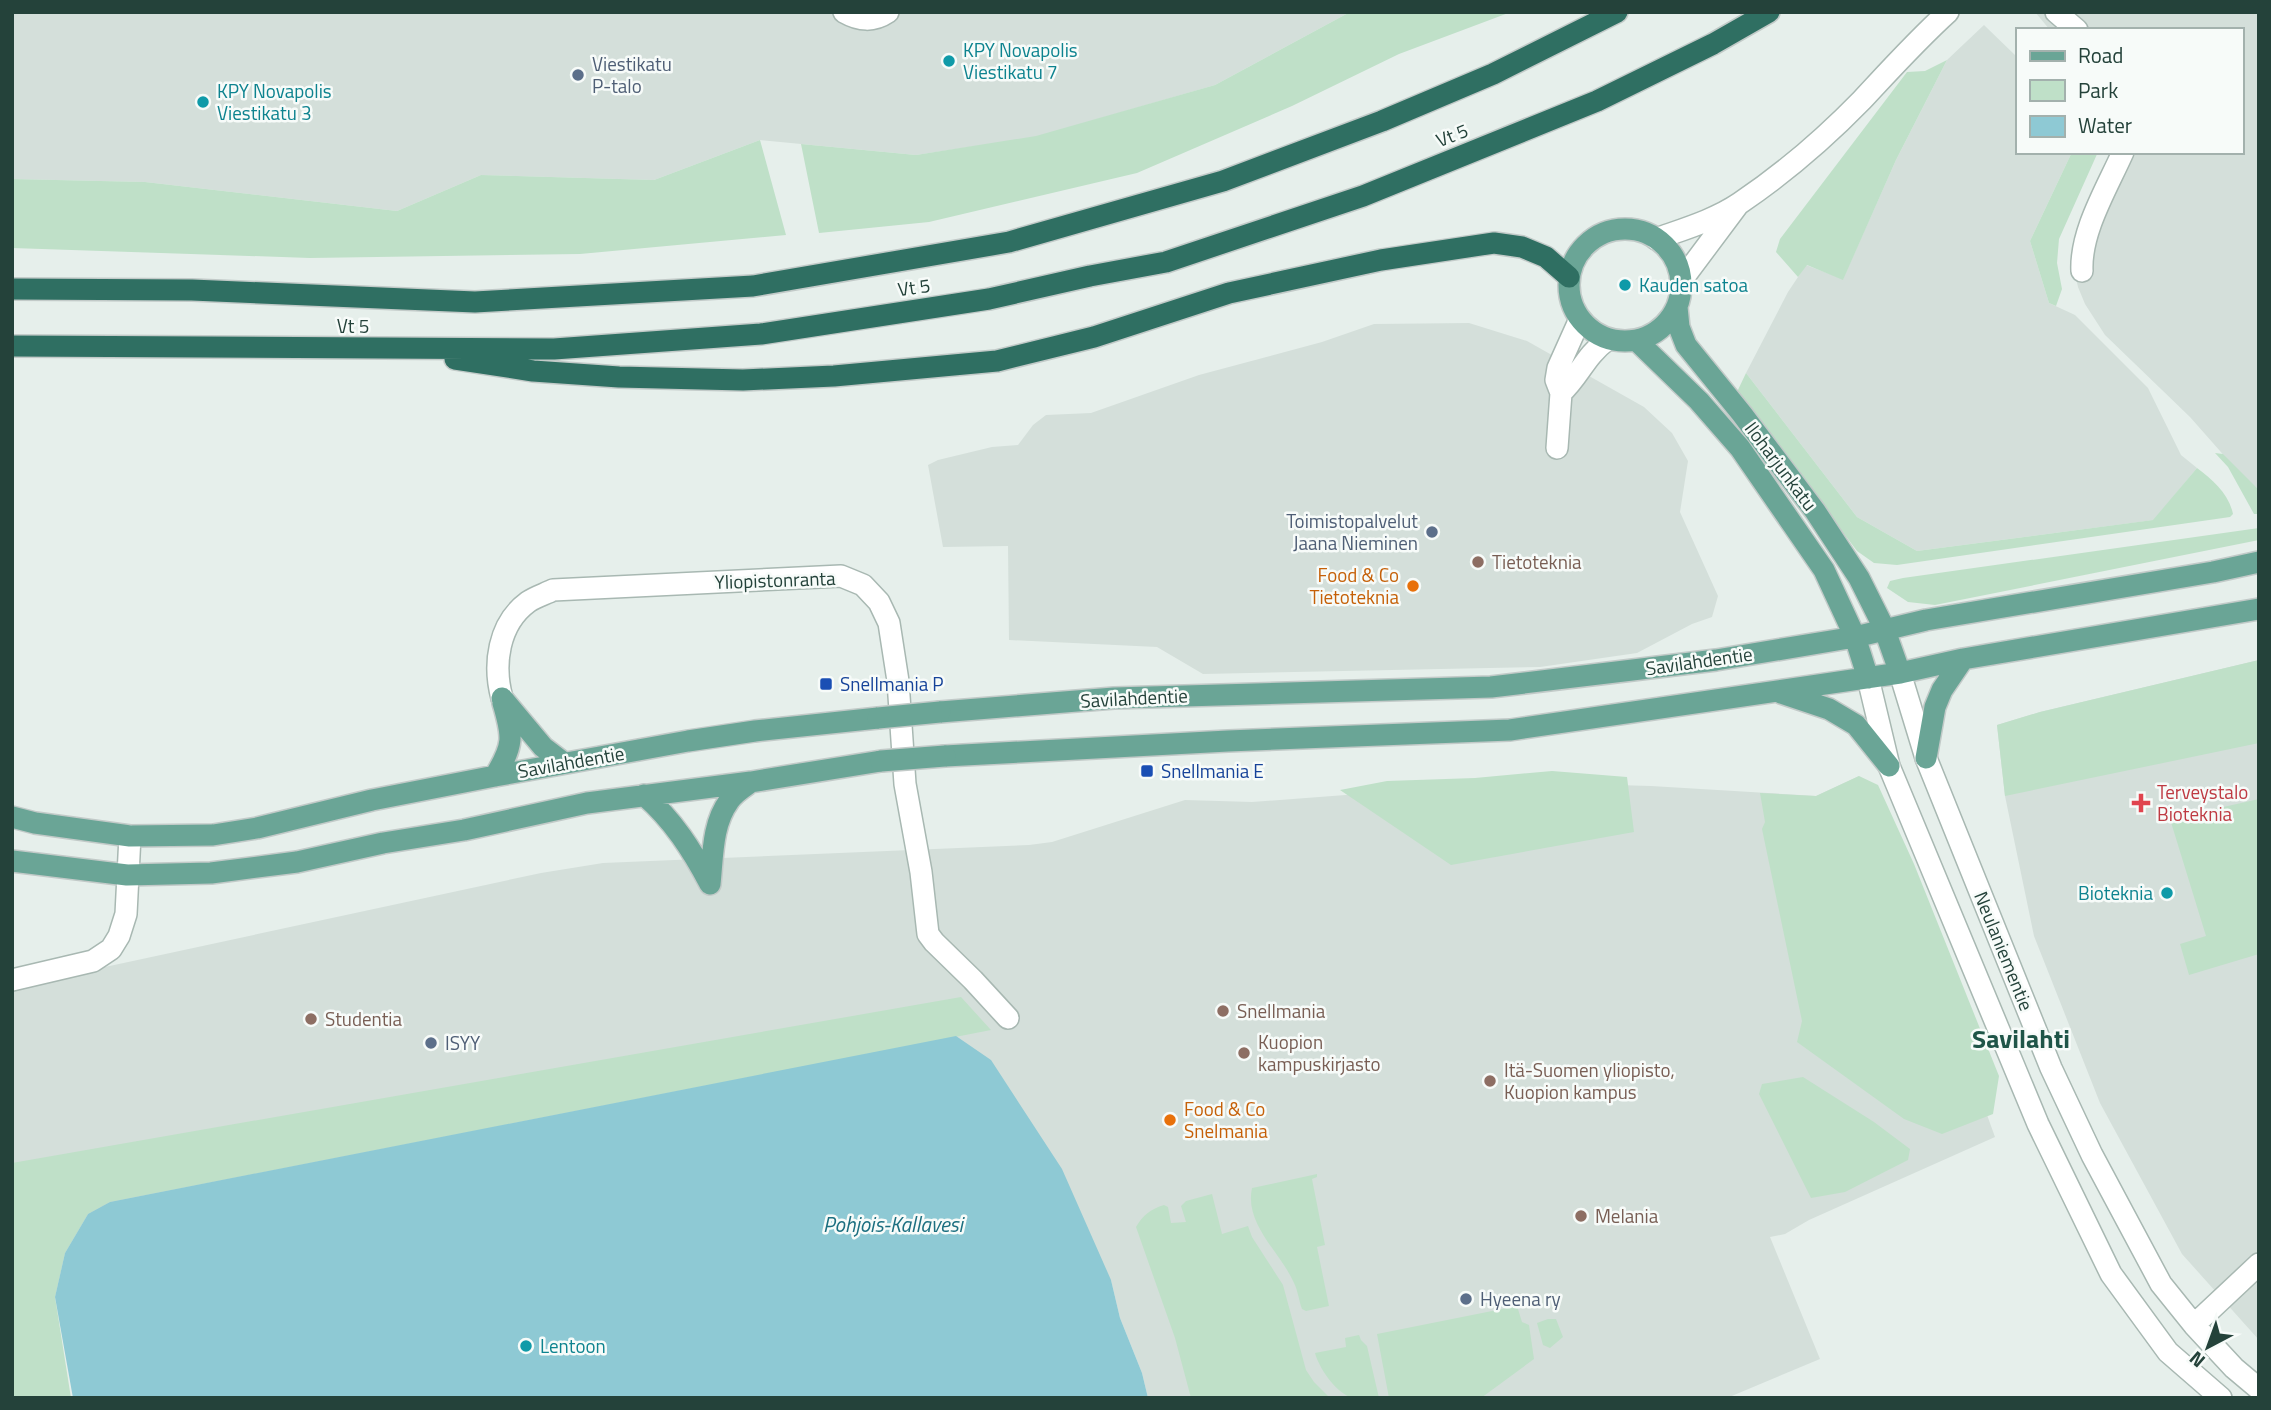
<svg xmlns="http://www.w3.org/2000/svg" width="2271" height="1410" viewBox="0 0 2271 1410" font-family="'Titillium Web',sans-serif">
  <rect width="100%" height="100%" fill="#e6efeb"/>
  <path fill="#d4dfda" d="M 12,12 L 1350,12 L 1215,85 L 1036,137 L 916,155 L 760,140 L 654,180 L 481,175 L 397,211 L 145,182 L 12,179 Z
    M 2035,12 L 2259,12 L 2259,490 L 2235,468 L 2190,417 L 2105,335 L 2085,304 L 2078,287 L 2073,266 L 2078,238 L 2111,152 L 2241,152 L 2241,30 L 2050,30 Z
    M 1984,25 L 2017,57 L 2017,152 L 2072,152 L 2030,241 L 2049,303 L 2075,315 L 2148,388 L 2181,455 L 2197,468 L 2154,520 L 1917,551 L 1857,517 L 1746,373 L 1788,292 L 1806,265 L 1843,279 L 1896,160 L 1947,60 Z
    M 1469,323 L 1527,341 L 1644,407 L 1672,433 L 1688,461 L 1680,512 L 1718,596 L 1712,617 L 1692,624 L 1637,653 L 1540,667 L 1203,674 L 1157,647 L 1009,640 L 1008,546 L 943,547 L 928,465 L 938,460 L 992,447 L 1018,445 L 1033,425 L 1046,415 L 1091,413 L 1199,375 L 1322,342 L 1374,324 Z
    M 2259,660 L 2259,1340 L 2182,1254 L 2100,1103 L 2034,936 L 2005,796 L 1997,725 L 2040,712 Z
    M 1859,776 L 1944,996 L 1995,1137 L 1809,1220 L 1785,1234 L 1770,1237 L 1820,1359 L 1727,1398 L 1148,1398 L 1142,1373 L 1120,1318 L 1111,1280 L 88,1214 L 65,1253 L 55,1297 L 12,1310 L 12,987 L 541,873 L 603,863 L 1029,845 L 1052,842 L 1185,800 L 1252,802 L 1411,790 L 1546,783 L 1651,786 L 1816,796 Z"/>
  <path fill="#bfe0c8" d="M 1350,12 L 1511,12 L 1399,54 L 1292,106 L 1137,173 L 929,222 L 819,233 L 801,144 L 916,155 L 1036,136 L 1215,85 Z
    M 1947,60 L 1896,160 L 1843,280 L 1807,265 L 1798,277 L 1776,252 L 1780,239 L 1907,72 L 1925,71 Z
    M 760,140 L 786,235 L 580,254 L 310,258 L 12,248 L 12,179 L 145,182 L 397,211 L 481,175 L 654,180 Z
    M 2072,152 L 2098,152 L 2059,239 L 2057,263 L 2062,289 L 2056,306 L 2049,303 L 2030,241 Z
    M 1746,373 L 1857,517 L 1917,551 L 2153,520 L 2197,468 C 2213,480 2229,494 2233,514 L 2230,517 L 1897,565 L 1874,563 L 1857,551 L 1737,392 Z
    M 2215,453 L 2223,454 L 2259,490 L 2259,514 L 2254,514 L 2228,467 Z
    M 2259,528 L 2259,540 L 1935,605 L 1908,602 L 1887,588 L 1890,581 L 1903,578 Z
    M 2259,660 L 2259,743 L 2005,796 L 1997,725 L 2040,712 Z
    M 1552,771 L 1627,777 L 1634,832 L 1451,865 L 1340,790 L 1387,781 L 1475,778 Z
    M 1859,776 L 1878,785 L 1914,864 L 1999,1076 L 1993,1114 L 1942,1134 L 1904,1119 L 1797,1042 L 1802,1021 L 1762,829 L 1765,822 L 1760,793 L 1816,796 Z
    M 2259,799 L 2259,954 L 2189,975 L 2180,944 L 2206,936 L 2170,819 Z
    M 961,997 L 991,1030 L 110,1202 L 88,1214 L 65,1253 L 55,1297 L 71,1398 L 12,1398 L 12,1163 Z
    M 1803,1077 L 1874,1122 L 1910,1149 L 1908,1160 L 1845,1192 L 1811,1198 L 1759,1094 L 1762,1084 Z
    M 1317,1174 L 1317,1177 L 1312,1179 L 1325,1245 L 1317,1247 L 1329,1306 L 1306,1311 L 1302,1309 C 1299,1301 1298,1291 1294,1283 C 1281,1253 1244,1224 1252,1188 L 1257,1187 Z
    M 1212,1194 L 1222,1234 L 1248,1226 L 1252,1237 L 1283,1285 L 1306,1370 L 1314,1382 L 1330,1398 L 1191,1398 L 1175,1338 L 1136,1227 C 1143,1215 1151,1209 1164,1205 L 1168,1207 L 1171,1223 L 1186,1222 L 1181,1206 L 1186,1201 Z
    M 1517,1306 L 1522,1322 L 1529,1325 L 1534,1359 L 1481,1398 L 1389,1398 L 1377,1334 Z
    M 1548,1319 L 1556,1319 L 1563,1337 L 1550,1348 L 1543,1345 L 1537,1323 Z
    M 1359,1335 L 1361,1340 L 1367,1346 L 1379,1398 C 1370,1398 1357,1400 1350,1397 C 1335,1391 1319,1368 1315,1353 L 1346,1347 L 1345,1338 Z"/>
  <path fill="#8ec9d4" d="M 956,1036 L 991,1060 L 1062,1169 L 1111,1280 L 1120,1318 L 1142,1373 L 1148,1398 L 73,1398 L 55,1297 L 65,1253 L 88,1214 L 110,1202 Z"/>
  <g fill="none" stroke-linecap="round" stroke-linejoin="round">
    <g stroke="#a8b8b2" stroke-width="24">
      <path id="street" d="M 844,12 C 860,21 873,22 888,12
        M 2056,12 L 2077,30
        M 1656,239 C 1684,229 1715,220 1740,203 C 1783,174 1825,138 1862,100 C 1890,70 1917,40 1948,12
        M 2082,271 C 2080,232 2107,188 2123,152
        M 1681,281 L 1737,206
        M 1561,393 C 1581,374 1584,357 1608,339
        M 1557,448 L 1561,393 L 1556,380 L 1558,368 L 1580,319
        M 1900,673 L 1926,758 L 2051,1068 L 2092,1155 L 2161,1284 L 2194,1325 L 2234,1368 L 2259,1389
        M 1868,678 L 1889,766 L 2038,1124 L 2111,1274 L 2168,1352 L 2221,1398
        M 502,698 C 493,665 498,624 528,602 C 535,597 545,594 553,590 L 841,576 L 863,585 L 879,602 L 889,623 L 898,681 L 905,784 L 921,872 L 928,934 L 934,942 L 973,980 L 1008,1018
        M 12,980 L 93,961 L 111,949 L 119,936 L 126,914 L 130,836
        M 2194,1325 L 2259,1264"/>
    </g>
    <g stroke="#c2cac8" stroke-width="24">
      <path id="primary" d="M1569 285a56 56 0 1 1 112 0a56 56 0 1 1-112 0Z
        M 1677,307 L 1679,327 L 1686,345 L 1742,414 L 1815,511 L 1859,578 L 1884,628 L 1900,673
        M 1636,340 L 1699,401 L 1740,448 L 1824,570 L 1855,637 L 1868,678
        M 1781,693 L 1829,709 L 1856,725 L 1889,766
        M 502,698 L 543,747 L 564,763
        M 940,712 L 1114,698 L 1491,687 L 1716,660 L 1855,637 L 1926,620 L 2213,572 L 2259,562
        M 945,756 L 1228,741 L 1510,730 L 1900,673 L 1963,659 L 2259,609
        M 1926,758 L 1935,707 L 1942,690 L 1963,659
        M 495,776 C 514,745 513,737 503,703
        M 644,795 C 673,820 692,850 710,884
        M 12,817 L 35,823 L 130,836 L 213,835 L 257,828 L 372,800 L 495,776 L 688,741 L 755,731 L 878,718
        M 12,861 L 127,875 L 211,873 L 297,862 L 383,843 L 464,830 L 587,803 L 751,782 L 881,761
        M 710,884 C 713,856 712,824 729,801 C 734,793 744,787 751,782"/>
    </g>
    <g stroke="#c2cac8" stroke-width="24">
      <path id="highway" d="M 12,289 L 192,290 L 475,302 L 753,286 L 1009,242 L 1223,181 L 1382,121 L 1493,74 L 1617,12
        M 12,346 L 554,349 L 761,334 L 989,299 L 1090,276 L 1166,262 L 1363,196 L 1597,101 L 1713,44 L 1769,12
        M 455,359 L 533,371 L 619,377 L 743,380 L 834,376 L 997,361 L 1094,337 L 1229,293 L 1381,260 L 1494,243 L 1522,247 L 1546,257 L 1569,277"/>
    </g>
    <use href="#street" stroke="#fff" stroke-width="21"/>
    <use href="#primary" stroke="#6aa596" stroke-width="21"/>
    <use href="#highway" stroke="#2f6f62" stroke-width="21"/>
    <g stroke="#c2cac8" stroke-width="24" stroke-linecap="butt">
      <path id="primary-bridge" d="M 878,718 L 940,712
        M 881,761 L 945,756"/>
    </g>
    <use href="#primary-bridge" stroke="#6aa596" stroke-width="21"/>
  </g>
  <g fill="#0f9aa8" stroke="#f7fbf9" stroke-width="2.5">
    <circle cx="949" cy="61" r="7"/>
    <circle cx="203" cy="102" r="7"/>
    <circle cx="1625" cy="285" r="7"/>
    <circle cx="2167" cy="893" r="7"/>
    <circle cx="526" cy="1346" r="7"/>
  </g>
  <g fill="#5c6f8a" stroke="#f7fbf9" stroke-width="2.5">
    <circle cx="578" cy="75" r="7"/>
    <circle cx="1432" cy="532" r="7"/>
    <circle cx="431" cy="1043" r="7"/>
    <circle cx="1466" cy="1299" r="7"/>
  </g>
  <g fill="#8d6e63" stroke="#f7fbf9" stroke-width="2.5">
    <circle cx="1478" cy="562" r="7"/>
    <circle cx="1223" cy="1011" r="7"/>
    <circle cx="311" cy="1019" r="7"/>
    <circle cx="1244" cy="1053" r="7"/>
    <circle cx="1490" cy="1081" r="7"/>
    <circle cx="1581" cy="1216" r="7"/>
  </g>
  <g fill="#e8710a" stroke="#f7fbf9" stroke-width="2.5">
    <circle cx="1413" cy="586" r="7"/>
    <circle cx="1170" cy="1120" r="7"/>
  </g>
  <g fill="#1a4fb4" stroke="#f7fbf9" stroke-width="2.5">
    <rect x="819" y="677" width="14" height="14" rx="3.5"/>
    <rect x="1140" y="764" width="14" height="14" rx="3.5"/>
  </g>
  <path fill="#e0444e" stroke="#f7fbf9" stroke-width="2.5" d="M2137.5 792.5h7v7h7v7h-7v7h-7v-7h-7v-7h7z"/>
  <g text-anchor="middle" stroke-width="5" stroke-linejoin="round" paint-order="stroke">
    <g font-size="19" fill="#0d838f" stroke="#f7fbf9" text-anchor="start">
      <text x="963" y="57">KPY Novapolis<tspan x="963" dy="22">Viestikatu 7</tspan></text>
      <text x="217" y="98">KPY Novapolis<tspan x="217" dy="22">Viestikatu 3</tspan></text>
      <text x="1639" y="292">Kauden satoa</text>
      <text x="2153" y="900" text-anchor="end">Bioteknia</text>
      <text x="540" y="1353">Lentoon</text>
    </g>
    <g font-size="19" fill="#4e5e75" stroke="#f7fbf9" text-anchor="start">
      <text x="592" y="71">Viestikatu<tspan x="592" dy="22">P-talo</tspan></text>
      <text x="1418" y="528" text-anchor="end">Toimistopalvelut<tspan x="1418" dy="22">Jaana Nieminen</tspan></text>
      <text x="445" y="1050">ISYY</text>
      <text x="1480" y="1306">Hyeena ry</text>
    </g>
    <g font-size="19" fill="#24423a" stroke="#f7fbf9">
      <text transform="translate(1452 135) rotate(-22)" y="7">Vt 5</text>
      <text transform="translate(914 287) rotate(-8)" y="7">Vt 5</text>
      <text x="353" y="333">Vt 5</text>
      <text transform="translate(1781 466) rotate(53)" y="7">Iloharjunkatu</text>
      <text transform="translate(775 580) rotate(-2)" y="7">Yliopistonranta</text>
      <text transform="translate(1699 661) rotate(-8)" y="7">Savilahdentie</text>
      <text transform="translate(1134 698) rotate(-3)" y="7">Savilahdentie</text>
      <text transform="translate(571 762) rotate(-10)" y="7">Savilahdentie</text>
      <text transform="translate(2004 951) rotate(68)" y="7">Neulaniementie</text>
    </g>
    <g font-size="19" fill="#785e54" stroke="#f7fbf9" text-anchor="start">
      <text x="1492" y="569">Tietoteknia</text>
      <text x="1237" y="1018">Snellmania</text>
      <text x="325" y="1026">Studentia</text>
      <text x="1258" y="1049">Kuopion<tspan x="1258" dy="22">kampuskirjasto</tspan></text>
      <text x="1504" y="1077">Itä-Suomen yliopisto,<tspan x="1504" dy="22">Kuopion kampus</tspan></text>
      <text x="1595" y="1223">Melania</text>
    </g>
    <g font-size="19" fill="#c56008" stroke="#f7fbf9" text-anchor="end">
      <text x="1399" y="582">Food &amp; Co<tspan x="1399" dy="22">Tietoteknia</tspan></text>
      <text x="1184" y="1116" text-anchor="start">Food &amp; Co<tspan x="1184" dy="22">Snelmania</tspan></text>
    </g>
    <g font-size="19" fill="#164399" stroke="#f7fbf9" text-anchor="start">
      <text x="840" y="691">Snellmania P</text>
      <text x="1161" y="778">Snellmania E</text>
    </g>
    <g font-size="19" fill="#be3a42" stroke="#f7fbf9" text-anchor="start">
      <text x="2157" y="799">Terveystalo<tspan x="2157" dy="22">Bioteknia</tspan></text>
    </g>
    <g font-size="21" font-style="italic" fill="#1c6f80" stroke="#f7fbf9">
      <text x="893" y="1232">Pohjois-Kallavesi</text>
    </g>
    <g font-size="26" font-weight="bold" fill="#1f5548" stroke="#f7fbf9">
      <text x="2021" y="1048">Savilahti</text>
    </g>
  </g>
  <rect width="2271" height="1410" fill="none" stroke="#24423a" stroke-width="28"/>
  <rect x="2016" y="28" width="228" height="126" fill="#f7fbf9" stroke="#a3b1ad" stroke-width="2"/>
  <rect x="2030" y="51" width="35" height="10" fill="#6aa596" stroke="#a3b1ad" stroke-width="2"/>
  <text x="2078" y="63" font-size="21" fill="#24423a">Road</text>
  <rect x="2030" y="80" width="35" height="21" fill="#bfe0c8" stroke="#a3b1ad" stroke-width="2"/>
  <text x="2078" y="98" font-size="21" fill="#24423a">Park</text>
  <rect x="2030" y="116" width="35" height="21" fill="#8ec9d4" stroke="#a3b1ad" stroke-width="2"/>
  <text x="2078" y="133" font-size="21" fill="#24423a">Water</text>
  <g transform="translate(2208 1347) rotate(221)" stroke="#f7fbf9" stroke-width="5" paint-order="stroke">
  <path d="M0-5L12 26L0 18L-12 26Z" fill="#24423a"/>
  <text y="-10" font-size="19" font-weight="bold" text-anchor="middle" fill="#24423a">N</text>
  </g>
</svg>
